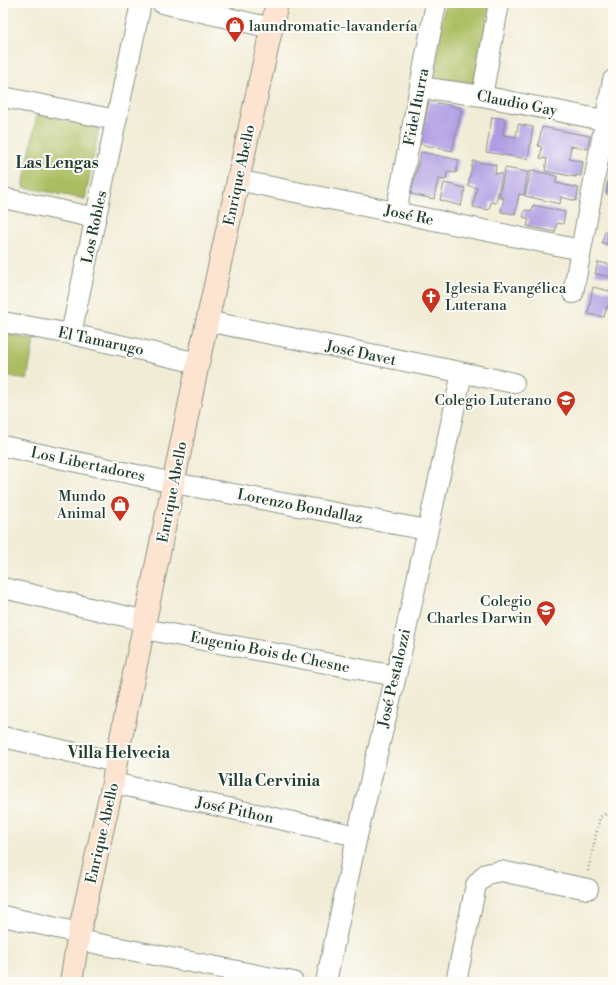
<svg xmlns="http://www.w3.org/2000/svg" width="616" height="985" viewBox="0 0 616 985" font-family="'Libre Bodoni',serif">
  <rect width="100%" height="100%" fill="#fdfcf7"/>
  <filter id="ink" filterUnits="userSpaceOnUse"><feTurbulence type="fractalNoise" baseFrequency=".025" numOctaves="2"/><feDisplacementMap in="SourceGraphic" scale="8" xChannelSelector="R" yChannelSelector="G"/><feConvolveMatrix kernelMatrix="1 2 1 2 8 2 1 2 1" color-interpolation-filters="sRGB"/></filter>
  <filter id="wash" filterUnits="userSpaceOnUse"><feTurbulence type="fractalNoise" baseFrequency=".012" numOctaves="4" result="noise"/><feDisplacementMap in="SourceGraphic" scale="16" xChannelSelector="R" yChannelSelector="G"/><feGaussianBlur stdDeviation="0.9" result="paint"/><feColorMatrix in="noise" values="0 0 0 0 0 0 0 0 0 0 0 0 0 0 0 0 0 1.4 0 .05"/><feComposite in="paint" operator="in"/></filter>
  <g filter="url(#wash)">
    <rect width="100%" height="100%" fill="#f1ecd6"/>
    <path fill="#abbd60" stroke="#657d4a" d="M 445,3 L 490,3 L 477,84 L 434,77 Z
      M 37,114 L 99,127 L 85,199 L 23,187 Z
      M 3,333 L 34,340 L 27,380 L 3,375 Z"/>
    <g id="blocks">
      <path fill="#ae9be3" d="M 429,101 L 462,108 L 452,151 L 420,144 Z
        M 492,117 L 505,119 L 503,135 L 516,137 L 518,124 L 533,127 L 528,159 L 486,152 Z
        M 542,127 L 590,136 L 587,149 L 571,146 L 569,159 L 583,162 L 581,176 L 576,175 L 576,177 L 545,171 L 547,159 L 540,158 L 542,147 L 538,146 Z
        M 421,152 L 459,160 L 456,173 L 447,172 L 446,180 L 438,179 L 434,199 L 411,194 Z
        M 473,161 L 496,165 L 495,173 L 502,174 L 496,203 L 491,202 L 489,210 L 473,207 L 477,188 L 468,186 Z
        M 505,168 L 528,172 L 524,195 L 519,194 L 515,214 L 501,212 L 504,198 L 499,198 Z
        M 531,170 L 557,176 L 556,183 L 579,188 L 576,201 L 561,197 L 560,204 L 525,196 Z
        M 608,181 L 613,182 L 613,195 L 606,194 Z
        M 444,183 L 465,188 L 461,206 L 440,200 Z
        M 611,203 L 613,203 L 613,218 L 608,217 Z
        M 533,205 L 565,212 L 563,224 L 557,223 L 555,232 L 527,226 L 529,219 L 523,217 L 525,210 L 532,211 Z
        M 605,231 L 613,233 L 613,246 L 602,243 Z
        M 598,262 L 613,265 L 613,307 L 607,306 L 604,317 L 588,314 L 593,287 L 609,291 L 611,284 L 612,277 L 595,274 Z"/>
    </g>
  </g>
  <g filter="url(#ink)">
    <use href="#blocks" fill-opacity="0" stroke="#889485" stroke-width="1"/>
    <g fill="none" stroke-linecap="round" stroke-linejoin="round">
      <g stroke="#889485" stroke-width="22">
        <path id="street" d="M 162,3 L 272,28
          M 420,87 L 482,96 L 613,122
          M 482,96 L 499,3
          M 3,97 L 116,120
          M 237,180 L 581,250
          M 3,198 L 96,218
          M 396,212 L 436,3
          M 573,293 L 613,80
          M 207,321 L 514,383
          M 3,322 L 71,334 L 198,363
          M 71,334 L 141,3
          M 3,446 L 174,483 L 427,530
          M 3,588 L 146,621
          M 144,629 L 396,676
          M 3,737 L 116,762
          M 113,783 L 357,836
          M 3,916 L 79,933
          M 79,940 L 293,982
          M 326,982 L 357,836 L 396,676 L 462,373
          M 456,982 L 476,885 L 486,874 L 501,871 L 588,889"/>
      </g>
      <g stroke="#889485" stroke-width="24">
        <path id="secondary" d="M 71,982 L 79,933 L 113,783 L 116,762 L 198,363 L 277,3"/>
      </g>
      <path stroke="#889485" stroke-width="2.5" stroke-dasharray="1 3" stroke-linecap="butt" d="M 588,871 L 600,817 L 605,814 L 613,816"/>
      <use href="#street" stroke="#fff" stroke-width="20"/>
      <use href="#secondary" stroke="#fde4d1" stroke-width="22"/>
    </g>
  </g>
  <defs>
    <g id="shop-pin" transform="scale(1)"><path d="M0 17L-7.5 6A9.5 9.5 0 1 1 7.5 6Z" fill="#c8321e" stroke="#fdfcf7"/><path d="M-5-2.5h2.3a2.7 3.5 0 0 1 5.4 0H5L5.5 6h-11ZM-1.5-2.5h3a1.5 2.3 0 0 0-3 0Z" fill="#fff"/></g>
    <g id="church-pin" transform="scale(1)"><path d="M0 17L-7.5 6A9.5 9.5 0 1 1 7.5 6Z" fill="#c8321e" stroke="#fdfcf7"/><path d="M-1.2-6h2.4v3.5h3.3v2.4h-3.3V6h-2.4V-.1h-3.3v-2.4h3.3Z" fill="#fff"/></g>
    <g id="school-pin" transform="scale(1)"><path d="M0 17L-7.5 6A9.5 9.5 0 1 1 7.5 6Z" fill="#c8321e" stroke="#fdfcf7"/><path d="M0-5L7-2L0 1L-7-2ZM-4 1L0 2.5L4 1V4Q0 6-4 4Z" fill="#fff"/></g>
  </defs>
  <g fill-rule="evenodd">
    <use href="#shop-pin" x="235" y="26"/>
    <use href="#church-pin" x="431" y="297"/>
    <use href="#school-pin" x="566" y="400"/>
    <use href="#shop-pin" x="120" y="505"/>
    <use href="#school-pin" x="546" y="610"/>
  </g>
  <g text-anchor="middle" stroke-width="4" stroke-linejoin="round" paint-order="stroke">
    <g font-size="15" fill="#1f3d34" stroke="#fdfcf7" text-anchor="end">
      <text x="249" y="31" text-anchor="start">laundromatic-lavandería</text>
      <text x="445" y="293" text-anchor="start">Iglesia Evangélica<tspan x="445" dy="17">Luterana</tspan></text>
      <text x="552" y="405">Colegio Luterano</text>
      <text x="106" y="501">Mundo<tspan x="106" dy="17">Animal</tspan></text>
      <text x="532" y="606">Colegio<tspan x="532" dy="17">Charles Darwin</tspan></text>
    </g>
    <g font-size="15" fill="#1f3d34" stroke="#fdfcf7">
      <text transform="translate(517 103) rotate(11)" y="5">Claudio Gay</text>
      <text transform="translate(416 107) rotate(-79)" y="5">Fidel Iturra</text>
      <text transform="translate(239 175) rotate(-78)" y="5">Enrique Abello</text>
      <text transform="translate(409 215) rotate(12)" y="5">José Re</text>
      <text transform="translate(94 227) rotate(-78)" y="5">Los Robles</text>
      <text transform="translate(101 341) rotate(12)" y="5">El Tamarugo</text>
      <text transform="translate(361 353) rotate(12)" y="5">José Davet</text>
      <text transform="translate(88 464) rotate(12)" y="5">Los Libertadores</text>
      <text transform="translate(172 492) rotate(-79)" y="5">Enrique Abello</text>
      <text transform="translate(300 506) rotate(11)" y="5">Lorenzo Bondallaz</text>
      <text transform="translate(270 652) rotate(11)" y="5">Eugenio Bois de Chesne</text>
      <text transform="translate(394 678) rotate(-77)" y="5">José Pestalozzi</text>
      <text transform="translate(235 810) rotate(12)" y="5">José Pithon</text>
      <text transform="translate(102 833) rotate(-77)" y="5">Enrique Abello</text>
    </g>
    <g font-size="16" font-weight="bold" fill="#1f3d34" stroke="#fdfcf7">
      <text x="57" y="168">Las Lengas</text>
      <text x="119" y="758">Villa Helvecia</text>
      <text x="269" y="786">Villa Cervinia</text>
    </g>
  </g>
  <rect width="616" height="985" fill="none" stroke="#fdfcf7" stroke-width="16"/>
</svg>
